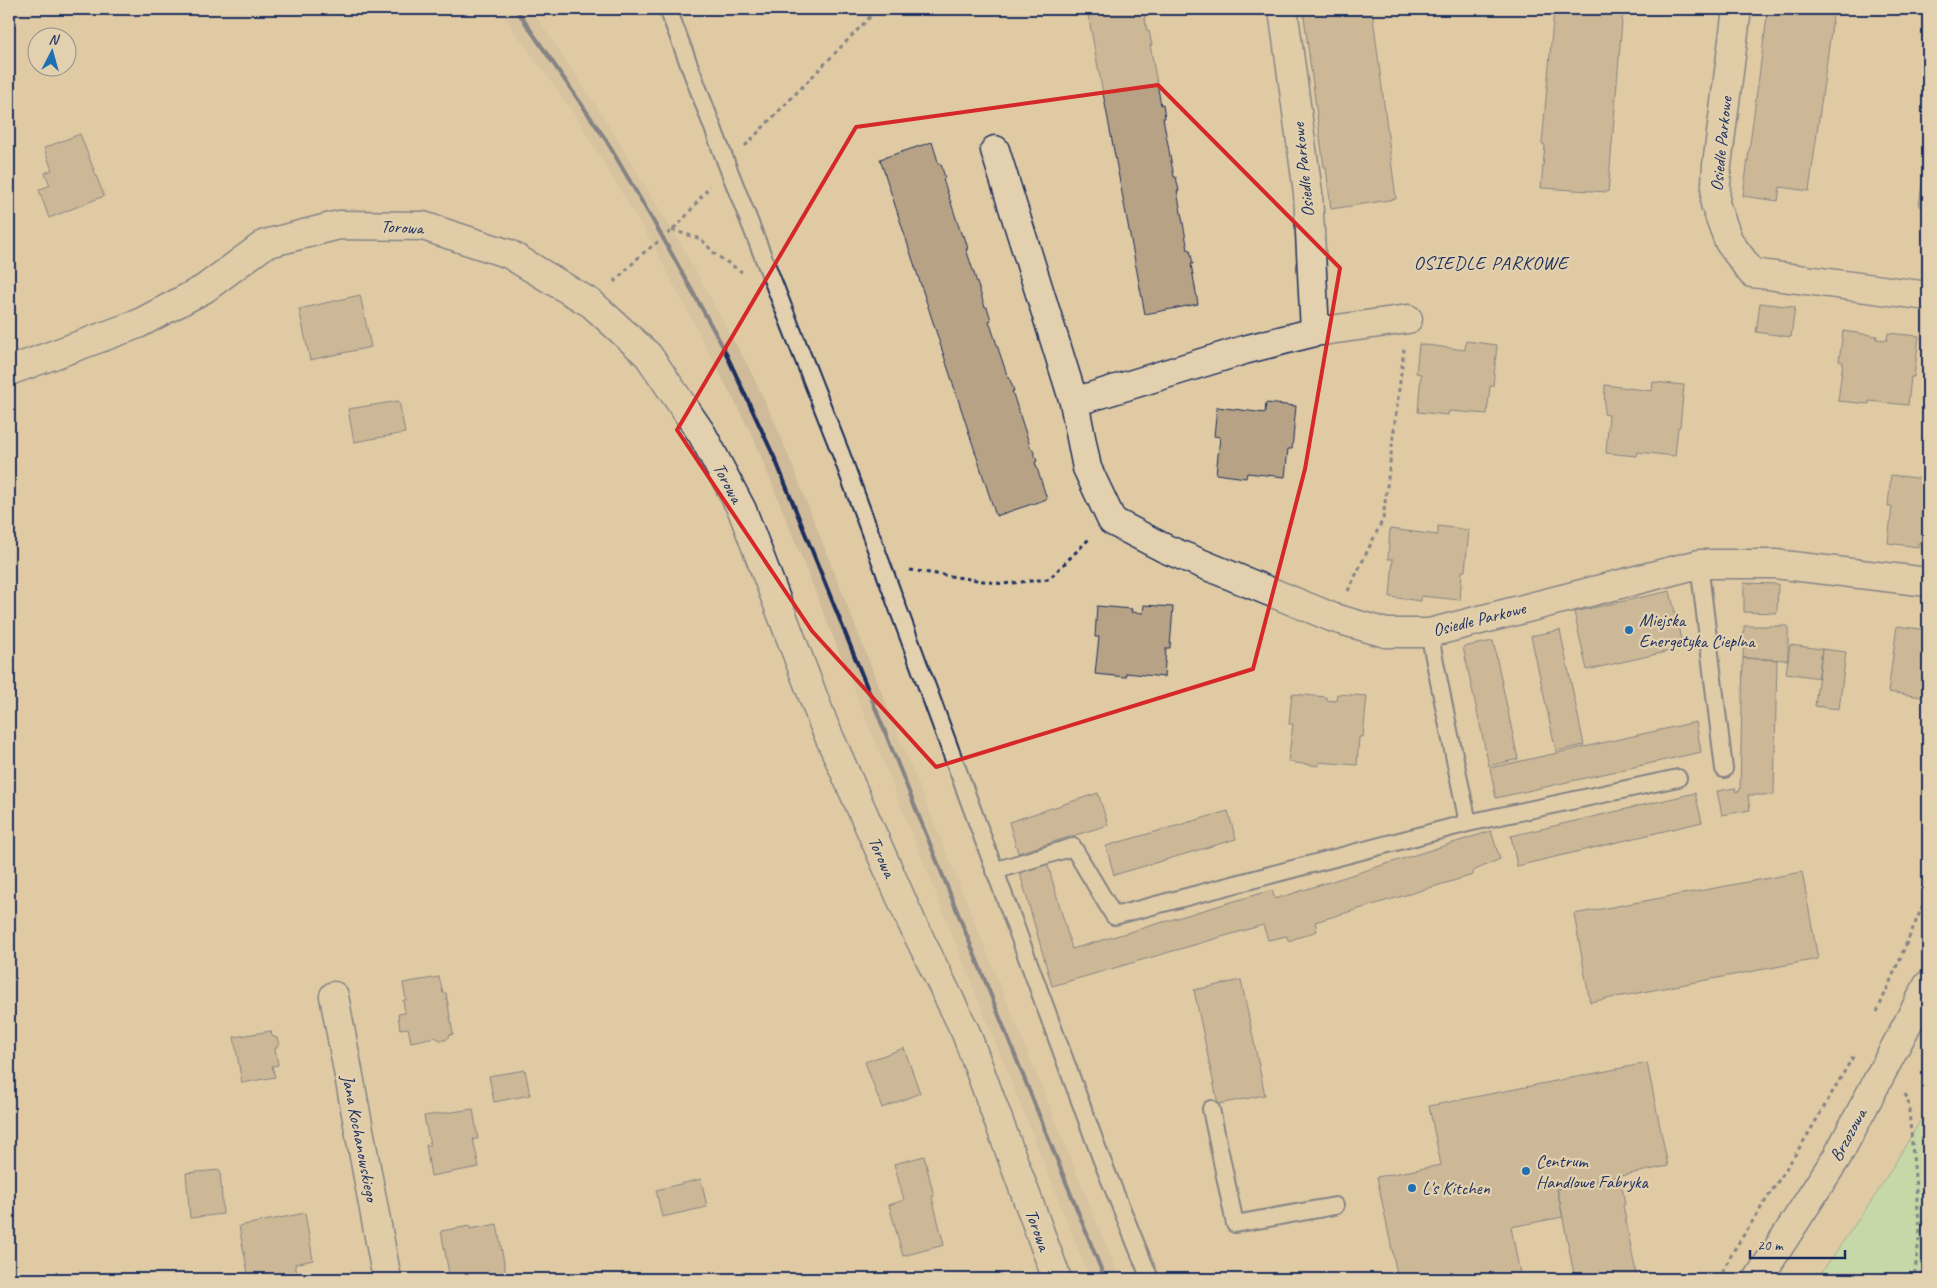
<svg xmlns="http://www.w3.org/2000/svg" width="1937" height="1288" viewBox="0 0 1937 1288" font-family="Caveat,sans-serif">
  <rect width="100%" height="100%" fill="#dfcaa4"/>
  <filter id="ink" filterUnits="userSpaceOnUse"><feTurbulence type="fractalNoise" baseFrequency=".02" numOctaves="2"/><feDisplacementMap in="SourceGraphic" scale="10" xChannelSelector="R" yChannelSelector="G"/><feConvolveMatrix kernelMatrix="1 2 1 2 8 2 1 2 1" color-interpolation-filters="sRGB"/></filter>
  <g filter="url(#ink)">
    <path fill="#cfbb9a" d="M 498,9 L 531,9 L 596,105 L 675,234 L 749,368 L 777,427 L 888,709 L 1120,1279 L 1090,1279 L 754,439 L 654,247 L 575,115 Z"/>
    <path fill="#a8e6ae" stroke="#628a86" d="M 1928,1108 L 1928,1279 L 1817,1279 L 1877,1193 Z"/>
    <path fill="#b7a285" stroke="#1b2f5e" d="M 1087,9 L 1143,9 L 1147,31 L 1149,31 L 1152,45 L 1150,45 L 1161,105 L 1163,104 L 1165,118 L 1163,118 L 1174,177 L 1176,177 L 1179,191 L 1177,191 L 1188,250 L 1190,250 L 1193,264 L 1191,264 L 1198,304 L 1145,314 Z
      M 1303,9 L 1372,9 L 1396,199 L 1331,209 L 1326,167 L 1324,167 Z
      M 1554,9 L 1623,9 L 1608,192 L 1541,188 L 1545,145 L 1542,144 Z
      M 1768,9 L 1834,9 L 1809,191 L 1780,187 L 1778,201 L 1743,196 Z
      M 80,134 L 104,196 L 49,218 L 39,190 L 50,185 L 45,173 L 52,170 L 44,148 Z
      M 1928,140 L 1928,207 L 1919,206 Z
      M 932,142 L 939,165 L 941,164 L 945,178 L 943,179 L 962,236 L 964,235 L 968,249 L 966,249 L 985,307 L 987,307 L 991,320 L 989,321 L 1008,378 L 1009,377 L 1014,391 L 1012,391 L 1031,449 L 1032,448 L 1037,461 L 1035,462 L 1047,499 L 996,516 L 880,159 Z
      M 360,295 L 371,347 L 310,360 L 299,309 Z
      M 1760,303 L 1795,307 L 1791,337 L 1756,332 Z
      M 1843,331 L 1877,336 L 1876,339 L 1887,340 L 1888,333 L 1919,336 L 1914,377 L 1911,377 L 1908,405 L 1869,401 L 1869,404 L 1838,401 L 1843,362 L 1839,361 Z
      M 1466,341 L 1497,345 L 1493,386 L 1490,386 L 1487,414 L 1449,411 L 1448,415 L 1418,412 L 1421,374 L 1416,373 L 1419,344 L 1465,350 Z
      M 1653,382 L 1684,385 L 1680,427 L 1678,427 L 1675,456 L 1638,452 L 1637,456 L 1606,453 L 1609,415 L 1604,414 L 1605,385 L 1652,391 Z
      M 399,401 L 405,433 L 354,442 L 348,409 Z
      M 1266,403 L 1296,406 L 1292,449 L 1288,449 L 1285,477 L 1247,473 L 1246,478 L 1216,474 L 1220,437 L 1214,436 L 1217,407 L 1265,413 Z
      M 1891,475 L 1925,479 L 1925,482 L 1928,483 L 1928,544 L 1918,543 L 1918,547 L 1888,543 L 1892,506 L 1888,506 Z
      M 1438,526 L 1469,530 L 1465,571 L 1462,571 L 1460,600 L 1421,596 L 1421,601 L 1390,597 L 1393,559 L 1388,559 L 1390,529 L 1438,535 Z
      M 1744,583 L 1778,584 L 1777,613 L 1744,612 Z
      M 1670,591 L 1683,648 L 1587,670 L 1574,612 Z
      M 1144,605 L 1173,607 L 1170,648 L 1166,648 L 1164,677 L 1126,673 L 1126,677 L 1095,674 L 1099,637 L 1095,637 L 1097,606 L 1132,609 L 1131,612 L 1143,613 Z
      M 1744,626 L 1788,626 L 1788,660 L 1743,658 Z
      M 1897,626 L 1928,630 L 1928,698 L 1888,692 Z
      M 1560,630 L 1584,745 L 1556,751 L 1531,636 Z
      M 1493,641 L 1518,759 L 1489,766 L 1463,647 Z
      M 1790,645 L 1822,649 L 1819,678 L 1786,673 Z
      M 1822,649 L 1846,652 L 1839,709 L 1815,706 Z
      M 1743,658 L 1777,660 L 1774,795 L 1748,795 L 1750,810 L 1722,815 L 1717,791 L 1735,788 L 1736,792 L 1740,791 Z
      M 1292,694 L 1326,697 L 1326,700 L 1336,701 L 1337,694 L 1367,696 L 1363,737 L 1359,737 L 1357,765 L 1319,762 L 1319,766 L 1288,762 L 1293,724 L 1289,724 Z
      M 1696,722 L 1701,752 L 1496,798 L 1490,768 Z
      M 1098,793 L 1108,825 L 1018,853 L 1009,822 Z
      M 1695,793 L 1702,822 L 1517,866 L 1511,836 Z
      M 1228,811 L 1236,839 L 1114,875 L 1106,846 Z
      M 1491,831 L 1500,859 L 1473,871 L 1473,875 L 1315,922 L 1317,931 L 1288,941 L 1287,936 L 1268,940 L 1263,925 L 1052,986 L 1019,870 L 1047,862 L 1072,949 L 1272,890 L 1275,899 Z
      M 1802,872 L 1818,959 L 1590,1002 L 1574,914 Z
      M 439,977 L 443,993 L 446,993 L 453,1034 L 450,1035 L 446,1040 L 440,1040 L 435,1037 L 411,1042 L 408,1028 L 400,1029 L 398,1014 L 405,1013 L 403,1000 L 406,1000 L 403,983 Z
      M 1241,980 L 1265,1095 L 1218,1104 L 1194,990 Z
      M 271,1031 L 272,1036 L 277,1038 L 279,1044 L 275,1049 L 278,1065 L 272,1066 L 275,1077 L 242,1083 L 234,1037 Z
      M 904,1048 L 920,1093 L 882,1108 L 865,1062 Z
      M 1647,1063 L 1668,1166 L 1557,1189 L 1563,1217 L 1511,1227 L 1521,1279 L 1398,1279 L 1377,1177 L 1441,1165 L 1429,1106 Z
      M 525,1070 L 530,1095 L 494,1102 L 489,1076 Z
      M 473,1109 L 478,1139 L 473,1139 L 479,1167 L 431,1176 L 426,1145 L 430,1145 L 424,1116 Z
      M 924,1156 L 934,1196 L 932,1197 L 944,1245 L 903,1256 L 889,1205 L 904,1200 L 894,1164 Z
      M 220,1170 L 223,1214 L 190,1218 L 186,1173 Z
      M 1620,1176 L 1625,1204 L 1623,1205 L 1637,1279 L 1575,1279 L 1557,1189 Z
      M 701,1179 L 707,1207 L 662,1217 L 656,1190 Z
      M 305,1213 L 313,1260 L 295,1264 L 298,1279 L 249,1279 L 239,1226 Z
      M 497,1224 L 506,1274 L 477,1279 L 450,1279 L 441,1231 L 470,1226 L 470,1229 Z"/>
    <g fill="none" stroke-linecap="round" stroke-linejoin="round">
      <g stroke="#1b2f5e" stroke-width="20">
        <path id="lane" d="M 668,9 L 727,165 L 841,454 L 1101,1158 L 1150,1279
          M 1699,564 L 1724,769
          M 1429,633 L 1468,823
          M 994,871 L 1073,847 L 1114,916 L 1468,823 L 1678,778
          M 1211,1109 L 1235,1224 L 1335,1206"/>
      </g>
      <g stroke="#1b2f5e" stroke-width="31">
        <path id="street" d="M 1283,9 L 1308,193 L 1315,332
          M 1737,9 L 1717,165 L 1715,204 L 1729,242 L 1752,273 L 1928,296
          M 995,150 L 1074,402 L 1087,468 L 1112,521 L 1166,549 L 1334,618 L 1386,633 L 1429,633 L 1699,564 L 1775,564 L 1928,582
          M 9,371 L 138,324 L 204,289 L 265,244 L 339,225 L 423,226 L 509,254 L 592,304 L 648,355 L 702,434 L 742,510 L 824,725 L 912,923 L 966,1033 L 1057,1279
          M 1074,402 L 1244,350 L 1315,332 L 1408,319
          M 334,996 L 387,1279"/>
      </g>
      <g stroke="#1b2f5e" stroke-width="31">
        <path id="secondary" d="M 1758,1279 L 1837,1157 L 1928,985"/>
      </g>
      <path stroke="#1b2f5e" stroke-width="3" stroke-dasharray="4 4" stroke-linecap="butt" d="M 745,146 L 869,18 L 875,9
        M 672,230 L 701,239 L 716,255 L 742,272
        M 614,282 L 642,254 L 663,238 L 682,221 L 710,186
        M 910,570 L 1003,584 L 1049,579 L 1090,538
        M 1348,591 L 1383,519 L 1404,349
        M 1877,1012 L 1923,905 L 1928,888
        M 1905,1094 L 1908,1100 L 1920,1232
        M 1719,1279 L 1734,1250 L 1807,1136 L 1854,1055
        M 1913,1279 L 1928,1268
        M 1917,1279 L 1914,1279 L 1920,1232 L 1928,1213"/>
      <use href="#lane" stroke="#e2d0ae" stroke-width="16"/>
      <use href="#street" stroke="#e2d0ae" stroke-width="28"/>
      <use href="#secondary" stroke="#e2d0ae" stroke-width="28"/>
      <path stroke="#1b2f5e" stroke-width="4" d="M 516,9 L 606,140 L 663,238 L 722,345 L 776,461 L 1105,1279"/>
    </g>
  </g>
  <path d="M0 0H1937V1288H0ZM 1158,85 L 1340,268 L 1305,469 L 1253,669 L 936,767 L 812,631 L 677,430 L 856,127 Z" fill="#dfcaa4" fill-opacity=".55" fill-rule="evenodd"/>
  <path fill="none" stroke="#d62828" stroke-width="4" stroke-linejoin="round" d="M 1158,85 L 1340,268 L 1305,469 L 1253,669 L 936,767 L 812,631 L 677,430 L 856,127 Z"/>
  <g fill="#1f6fb2" stroke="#e2d0ae" stroke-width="2">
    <circle cx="1629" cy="630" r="5"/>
    <circle cx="1526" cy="1171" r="5"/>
    <circle cx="1412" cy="1188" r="5"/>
  </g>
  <g text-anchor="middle" stroke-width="4.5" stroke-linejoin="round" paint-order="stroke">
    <g font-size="18" fill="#1b2f5e" stroke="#e2d0ae">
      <text transform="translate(1721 144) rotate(-84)" y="6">Osiedle Parkowe</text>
      <text transform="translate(1303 170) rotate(-96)" y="6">Osiedle Parkowe</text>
      <text transform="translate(402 227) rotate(3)" y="6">Torowa</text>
      <text transform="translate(728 483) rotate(62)" y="6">Torowa</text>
      <text transform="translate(1479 619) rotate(-14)" y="6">Osiedle Parkowe</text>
      <text transform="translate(882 857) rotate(66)" y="6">Torowa</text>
      <text transform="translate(1848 1135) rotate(-61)" y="6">Brzozowa</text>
      <text transform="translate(360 1138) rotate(79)" y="6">Jana Kochanowskiego</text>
      <text transform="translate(1038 1230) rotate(70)" y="6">Torowa</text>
    </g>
    <g font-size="18" fill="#1b2f5e" stroke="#e2d0ae" text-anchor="start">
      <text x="1639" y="626">Miejska<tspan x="1639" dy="21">Energetyka Cieplna</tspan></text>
      <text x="1536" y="1167">Centrum<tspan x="1536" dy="21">Handlowe Fabryka</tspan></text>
      <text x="1422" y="1194">L's Kitchen</text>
    </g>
    <g font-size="19" letter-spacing="1" fill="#1b2f5e" stroke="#e2d0ae">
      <text x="1491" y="269">OSIEDLE PARKOWE</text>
    </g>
  </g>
  <rect width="1937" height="1288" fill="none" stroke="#e2d0ae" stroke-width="30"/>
  <rect x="15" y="15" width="1907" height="1258" fill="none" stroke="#1b2f5e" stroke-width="2" filter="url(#ink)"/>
  <g transform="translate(52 52) rotate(6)"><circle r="24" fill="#e2d0ae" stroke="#92908e"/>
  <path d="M0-4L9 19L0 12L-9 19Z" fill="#1f6fb2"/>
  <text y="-8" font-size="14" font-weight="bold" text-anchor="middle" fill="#1b2f5e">N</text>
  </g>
  <path d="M1750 1250v8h95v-8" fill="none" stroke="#1b2f5e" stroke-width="2.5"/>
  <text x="1757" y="1250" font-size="15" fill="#1b2f5e" stroke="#e2d0ae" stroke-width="4" paint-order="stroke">20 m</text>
</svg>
